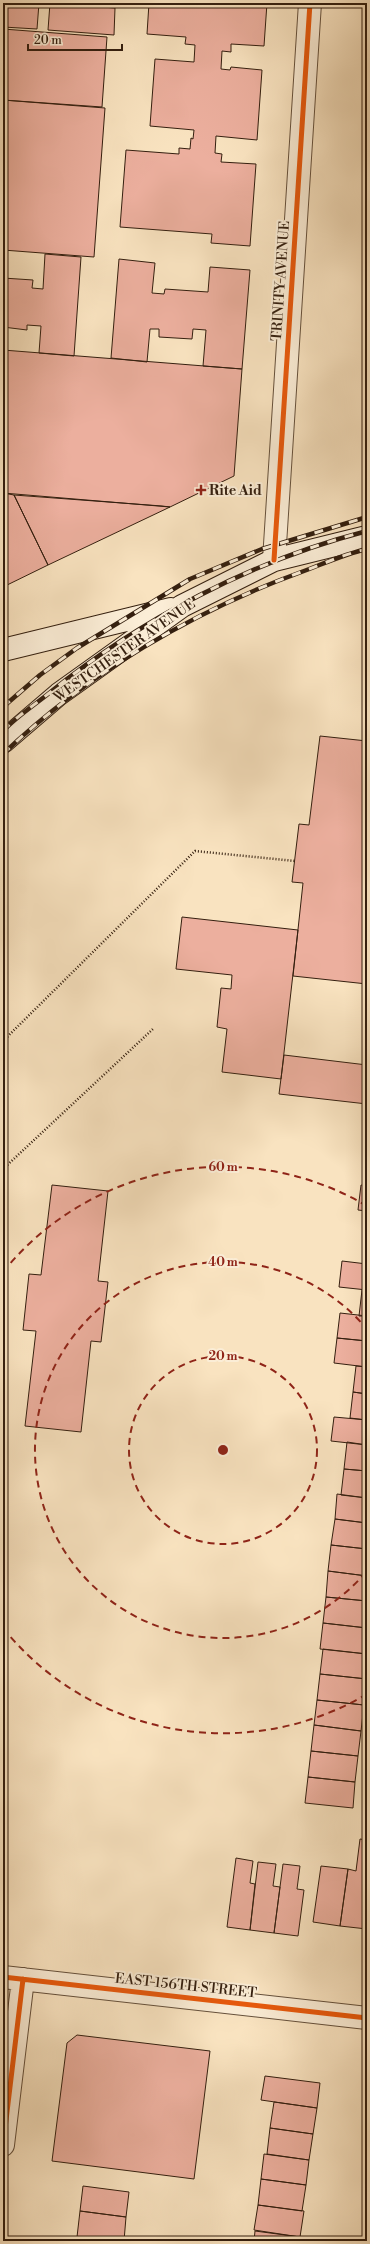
<svg xmlns="http://www.w3.org/2000/svg" width="370" height="2244" viewBox="0 0 370 2244" font-family="'Libre Bodoni',serif">
  <rect width="100%" height="100%" fill="#f9e3c0"/>
  <filter id="stains"><feTurbulence type="fractalNoise" baseFrequency=".005" numOctaves="4"/><feColorMatrix values="0 0 0 0 .2 0 0 0 0 .09 0 0 0 0 .02 0 0 0 .5 -.17"/></filter>
  <radialGradient id="worn" r=".72"><stop offset=".6" stop-color="#630" stop-opacity="0"/><stop offset="1" stop-color="#630" stop-opacity=".3"/></radialGradient>
  <path fill="#ecaf9e" stroke="#341f0f" d="M 3,3 L 39,3 L 37,29 L 3,27 Z
    M 50,3 L 115,8 L 114,35 L 48,30 Z
    M 149,3 L 267,3 L 264,46 L 231,44 L 231,52 L 222,51 L 221,69 L 230,70 L 231,67 L 262,70 L 257,140 L 216,136 L 215,153 L 222,154 L 221,162 L 256,164 L 250,246 L 211,243 L 212,234 L 120,227 L 126,150 L 179,154 L 179,148 L 190,149 L 191,138 L 193,139 L 194,130 L 150,126 L 155,59 L 194,62 L 195,45 L 185,44 L 186,37 L 147,34 Z
    M 3,29 L 107,37 L 102,107 L 3,100 Z
    M 3,100 L 105,108 L 94,257 L 3,250 Z
    M 45,254 L 81,257 L 74,356 L 39,353 L 41,326 L 27,325 L 27,330 L 3,327 L 3,278 L 33,280 L 32,288 L 43,289 Z
    M 119,259 L 155,263 L 152,293 L 164,294 L 165,289 L 208,292 L 210,267 L 250,270 L 242,369 L 203,366 L 206,330 L 193,329 L 192,339 L 159,337 L 159,329 L 150,329 L 147,362 L 111,358 Z
    M 3,350 L 242,369 L 234,476 L 170,507 L 3,493 Z
    M 3,493 L 14,495 L 48,565 L 3,587 Z
    M 14,495 L 162,506 L 170,507 L 48,565 Z
    M 320,736 L 367,741 L 367,984 L 293,976 L 303,883 L 292,882 L 299,824 L 309,825 Z
    M 182,917 L 298,930 L 281,1079 L 222,1072 L 227,1029 L 217,1027 L 221,988 L 231,989 L 232,975 L 176,969 Z
    M 284,1055 L 367,1065 L 367,1104 L 279,1094 Z
    M 52,1185 L 108,1191 L 98,1281 L 108,1282 L 101,1342 L 91,1341 L 81,1432 L 25,1426 L 36,1331 L 23,1330 L 29,1274 L 41,1275 Z
    M 361,1185 L 367,1186 L 367,1211 L 358,1210 Z
    M 342,1261 L 367,1264 L 367,1290 L 339,1287 Z
    M 362,1290 L 367,1290 L 367,1316 L 359,1316 Z
    M 340,1313 L 367,1316 L 367,1341 L 337,1338 Z
    M 337,1338 L 367,1341 L 367,1367 L 334,1363 Z
    M 356,1366 L 367,1367 L 367,1394 L 353,1392 Z
    M 353,1392 L 367,1394 L 367,1420 L 350,1418 Z
    M 334,1417 L 367,1420 L 367,1445 L 331,1441 Z
    M 347,1442 L 367,1445 L 367,1471 L 344,1469 Z
    M 344,1469 L 367,1471 L 367,1498 L 341,1495 Z
    M 337,1494 L 367,1498 L 367,1523 L 335,1519 Z
    M 335,1519 L 367,1523 L 367,1549 L 331,1545 Z
    M 331,1545 L 367,1549 L 367,1576 L 328,1571 Z
    M 328,1571 L 367,1576 L 367,1601 L 326,1597 Z
    M 326,1597 L 367,1601 L 367,1628 L 323,1623 Z
    M 323,1623 L 367,1628 L 367,1654 L 320,1649 Z
    M 323,1649 L 367,1654 L 367,1679 L 320,1674 Z
    M 320,1674 L 367,1679 L 364,1705 L 317,1700 Z
    M 317,1700 L 364,1705 L 361,1731 L 314,1725 Z
    M 314,1725 L 361,1731 L 358,1756 L 311,1751 Z
    M 311,1751 L 358,1756 L 355,1782 L 308,1777 Z
    M 308,1777 L 355,1782 L 353,1808 L 305,1803 Z
    M 360,1839 L 367,1840 L 367,1929 L 340,1926 L 348,1869 L 356,1871 Z
    M 236,1858 L 253,1861 L 250,1883 L 255,1884 L 250,1930 L 227,1927 Z
    M 258,1862 L 276,1864 L 273,1886 L 280,1887 L 274,1933 L 250,1930 Z
    M 283,1864 L 300,1866 L 297,1889 L 304,1890 L 298,1936 L 274,1933 Z
    M 321,1866 L 348,1869 L 340,1926 L 313,1922 Z
    M 77,2035 L 210,2051 L 194,2179 L 52,2161 L 67,2043 Z
    M 265,2076 L 320,2083 L 317,2108 L 261,2100 Z
    M 274,2102 L 317,2108 L 313,2134 L 270,2128 Z
    M 270,2128 L 313,2134 L 309,2160 L 267,2154 Z
    M 264,2154 L 309,2160 L 306,2185 L 261,2179 Z
    M 261,2179 L 306,2185 L 302,2211 L 258,2205 Z
    M 83,2186 L 129,2192 L 126,2217 L 80,2211 Z
    M 258,2205 L 304,2211 L 300,2237 L 254,2230 Z
    M 80,2211 L 126,2217 L 124,2241 L 77,2237 Z
    M 255,2231 L 300,2237 L 300,2241 L 254,2241 Z
    M 77,2237 L 108,2241 L 77,2241 Z"/>
  <g fill="none" stroke-linecap="round" stroke-linejoin="round">
    <g stroke="#65503b" stroke-width="24">
      <path id="minor" d="M 274,560 L 310,3
        M 3,1977 L 367,2018
        M 3,2145 L 23,1979"/>
    </g>
    <g stroke="#341f0f" stroke-width="24">
      <path id="secondary" d="M 3,650 L 171,609
        M 3,742 L 59,694 L 182,606 L 274,560 L 367,537"/>
    </g>
    <path stroke="#341f0f" stroke-width="2.5" stroke-dasharray="1 2" stroke-linecap="butt" d="M 3,1041 L 195,851 L 295,861
      M 3,1169 L 154,1028"/>
    <use href="#minor" stroke="#fbedd6" stroke-width="22"/>
    <use href="#secondary" stroke="#fbedd6" stroke-width="22"/>
    <g stroke="#341f0f" stroke-width="4.5">
      <path id="rail" d="M 3,707 L 40,675 L 77,648 L 190,579 L 262,549 L 367,517
        M 3,731 C 16,717 33,706 48,694 C 141,619 251,561 367,531
        M 3,754 C 88,673 193,611 304,571 C 325,563 345,554 367,549"/>
    </g>
    <use href="#rail" stroke="#fbedd6" stroke-width="3" stroke-dasharray="9" stroke-linecap="butt"/>
    <g stroke="#fbedd6" stroke-width="8">
      <path id="cycleway" d="M 274,560 L 310,3
        M 3,1977 L 367,2018
        M 3,2145 L 23,1979"/>
    </g>
    <use href="#cycleway" stroke="#e8590c" stroke-width="5"/>
  </g>
  <g fill="none" stroke="#8f2418" stroke-width="2" stroke-dasharray="7 5">
    <circle cx="223" cy="1450" r="94"/>
    <path d="M366 1572A188 188 0 1 1 366 1328"/>
    <path d="M367 1694A283 283 0 0 1 3 1628M3 1272A283 283 0 0 1 367 1206"/>
  </g>
  <path fill="#8f2418" stroke="#fbedd6" stroke-width="1.5" d="M199 484h4v4h4v4h-4v4h-4v-4h-4v-4h4z"/>
  <g text-anchor="middle" stroke-width="4" stroke-linejoin="round" paint-order="stroke">
    <g font-size="14" fill="#341f0f" stroke="#fbedd6">
      <text transform="translate(280 281) rotate(-86)" y="5">TRINITY AVENUE</text>
      <text transform="translate(124 650) rotate(-35)" y="5">WESTCHESTER AVENUE</text>
      <text transform="translate(186 1985) rotate(6)" y="5">EAST 156TH STREET</text>
    </g>
    <g font-size="14" font-weight="bold" fill="#341f0f" stroke="#fbedd6" text-anchor="start">
      <text x="209" y="495">Rite Aid</text>
    </g>
  </g>
  <circle cx="223" cy="1450" r="6" fill="#8f2418" stroke="#fbedd6" stroke-width="2"/>
  <g font-size="12" text-anchor="middle" font-weight="bold" fill="#8f2418" stroke="#fbedd6" stroke-width="4" stroke-linejoin="round" paint-order="stroke">
    <text x="223" y="1171">60 m</text>
    <text x="223" y="1266">40 m</text>
    <text x="223" y="1360">20 m</text>
  </g>
  <rect width="370" height="2244" fill="none" stroke="#f9e3c0" stroke-width="16"/>
  <rect x="4" y="4" width="362" height="2236" fill="none" stroke="#341f0f" stroke-width="2"/>
  <rect x="8" y="8" width="354" height="2228" fill="none" stroke="#341f0f"/>
  <path d="M28 44v6h94v-6" fill="none" stroke="#341f0f" stroke-width="2"/>
  <text x="34" y="44" font-size="12" fill="#341f0f" stroke="#fbedd6" stroke-width="3" paint-order="stroke">20 m</text>
  <rect width="100%" height="100%" filter="url(#stains)"/>
  <rect width="100%" height="100%" fill="url(#worn)"/>
</svg>
